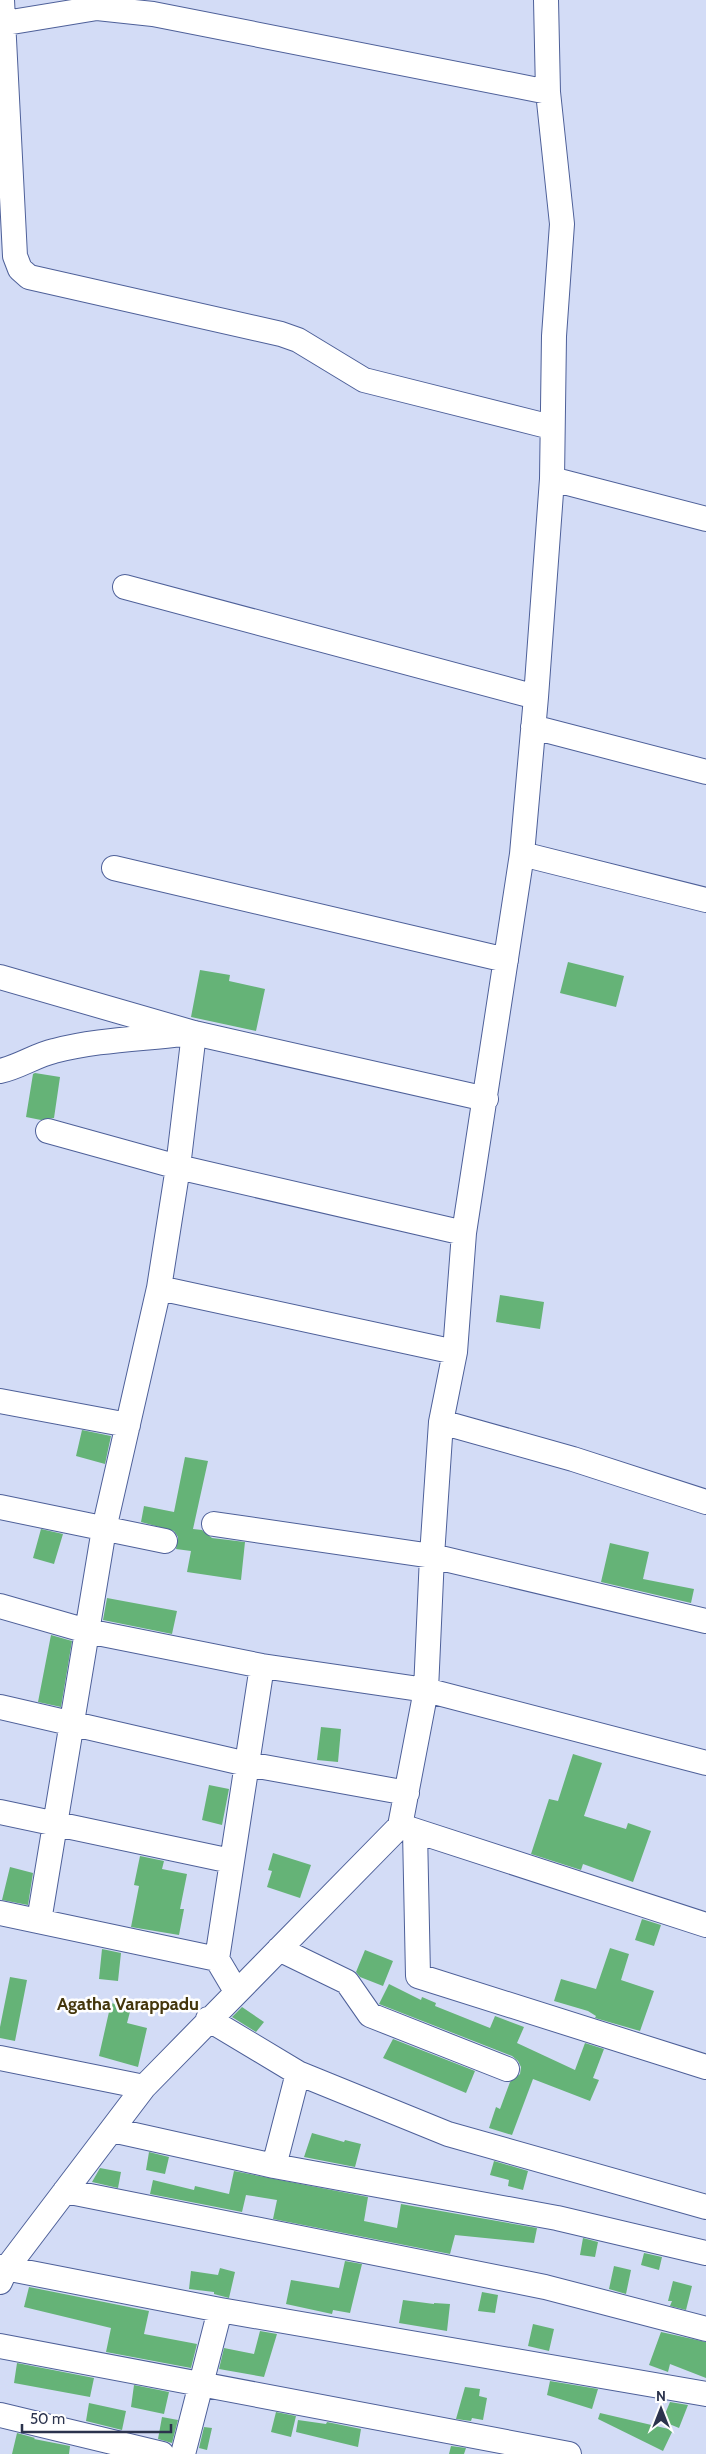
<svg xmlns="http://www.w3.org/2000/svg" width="706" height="2454" viewBox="0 0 706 2454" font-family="Cabin,sans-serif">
  <rect width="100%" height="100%" fill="#d3dcf6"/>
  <path fill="#65b377" d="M 568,962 L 624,976 L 616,1007 L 560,993 Z
    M 200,970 L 230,975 L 229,981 L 265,989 L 256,1031 L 191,1017 Z
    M 35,1073 L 60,1077 L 54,1118 L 41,1120 L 26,1117 L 33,1074 Z
    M 500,1295 L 544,1302 L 540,1329 L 496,1322 Z
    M 82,1430 L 111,1436 L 105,1464 L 76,1456 Z
    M 185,1457 L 208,1461 L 193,1529 L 202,1530 L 212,1538 L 245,1542 L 241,1580 L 187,1572 L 191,1551 L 176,1549 L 178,1537 L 174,1531 L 141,1522 L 144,1506 L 174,1512 Z
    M 41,1529 L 63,1534 L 54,1564 L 33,1558 Z
    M 610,1543 L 649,1552 L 643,1579 L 694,1589 L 691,1603 L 601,1582 Z
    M 107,1598 L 177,1611 L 172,1634 L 103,1620 Z
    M 51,1635 L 72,1641 L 61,1707 L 38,1702 Z
    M 321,1727 L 341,1729 L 338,1762 L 317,1760 Z
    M 573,1754 L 602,1763 L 584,1816 L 626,1829 L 628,1823 L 651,1831 L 633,1882 L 583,1864 L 581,1870 L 531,1854 L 549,1799 L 558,1801 Z
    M 209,1785 L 229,1789 L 222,1825 L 202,1820 Z
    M 273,1853 L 311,1865 L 300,1898 L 267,1887 L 272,1871 L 268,1870 Z
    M 140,1856 L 164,1861 L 162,1869 L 187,1874 L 180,1909 L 184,1909 L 179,1935 L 131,1927 L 139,1886 L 134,1885 Z
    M 10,1867 L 33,1873 L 28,1905 L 2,1900 Z
    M 642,1919 L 661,1925 L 654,1946 L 635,1940 Z
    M 610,1948 L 629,1954 L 621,1980 L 654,1991 L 640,2031 L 595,2018 L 596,2016 L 588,2011 L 554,2001 L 561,1979 L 596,1989 Z
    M 102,1949 L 121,1953 L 118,1981 L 99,1979 Z
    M 365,1950 L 393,1961 L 383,1986 L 360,1977 L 356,1972 Z
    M 10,1977 L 27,1980 L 15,2041 L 0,2038 L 0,2027 Z
    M 389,1984 L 421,2000 L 422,1997 L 436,2003 L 435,2006 L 490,2028 L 495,2016 L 524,2027 L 517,2043 L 575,2070 L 585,2043 L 604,2049 L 593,2078 L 599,2080 L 590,2101 L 533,2079 L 512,2135 L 489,2128 L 496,2107 L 500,2109 L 510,2082 L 520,2074 L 521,2067 L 518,2061 L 512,2056 L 379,2004 Z
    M 111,2003 L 131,2008 L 127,2023 L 147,2028 L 138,2067 L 99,2056 Z
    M 242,2007 L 264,2022 L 256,2032 L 232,2017 Z
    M 393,2039 L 475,2071 L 466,2093 L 383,2058 Z
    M 312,2133 L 344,2142 L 345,2140 L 361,2144 L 355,2167 L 304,2157 Z
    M 149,2152 L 169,2157 L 165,2174 L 146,2170 Z
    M 494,2161 L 528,2171 L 523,2190 L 508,2186 L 509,2180 L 490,2175 Z
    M 100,2168 L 121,2172 L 118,2188 L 92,2182 Z
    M 234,2171 L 368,2197 L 364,2221 L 397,2228 L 401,2204 L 537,2228 L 534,2243 L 455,2235 L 450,2254 L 273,2219 L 277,2200 L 246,2195 L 242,2212 L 150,2194 L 153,2180 L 194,2190 L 195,2186 L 229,2194 Z
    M 583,2238 L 598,2242 L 595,2257 L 580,2255 Z
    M 644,2253 L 662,2257 L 659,2270 L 641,2265 Z
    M 345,2261 L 362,2264 L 350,2313 L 333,2310 L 332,2314 L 286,2304 L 291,2280 L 339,2288 Z
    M 614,2266 L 631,2270 L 626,2294 L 609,2289 Z
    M 220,2268 L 235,2272 L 229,2298 L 214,2294 L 214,2292 L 189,2289 L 191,2271 L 218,2275 Z
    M 673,2281 L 692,2286 L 686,2310 L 670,2306 L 672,2301 L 668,2301 Z
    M 29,2287 L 149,2311 L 144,2334 L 197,2344 L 191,2368 L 106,2352 L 111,2328 L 24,2307 Z
    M 482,2292 L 498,2295 L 495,2313 L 478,2311 Z
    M 403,2300 L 434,2304 L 434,2303 L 450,2304 L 447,2331 L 399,2323 Z
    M 533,2324 L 554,2329 L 549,2351 L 528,2346 Z
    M 260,2331 L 277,2334 L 264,2377 L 219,2369 L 224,2348 L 254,2354 Z
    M 661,2332 L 706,2342 L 706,2378 L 670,2364 L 668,2372 L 649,2365 Z
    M 17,2363 L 94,2378 L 90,2397 L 14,2383 Z
    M 550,2381 L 598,2389 L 592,2409 L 547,2395 Z
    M 134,2385 L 169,2392 L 164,2414 L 131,2407 Z
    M 465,2387 L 480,2389 L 479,2396 L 487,2398 L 483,2420 L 472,2418 L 471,2421 L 456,2419 Z
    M 670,2402 L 688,2405 L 679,2428 L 662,2421 Z
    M 89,2403 L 126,2411 L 122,2430 L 86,2421 Z
    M 276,2412 L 296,2416 L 291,2437 L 271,2432 Z
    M 600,2413 L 673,2430 L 663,2451 L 598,2419 Z
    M 162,2417 L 178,2420 L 172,2443 L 158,2439 Z
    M 298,2420 L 326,2424 L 327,2422 L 361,2429 L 358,2447 L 296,2432 Z
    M 204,2427 L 212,2428 L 207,2450 L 199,2448 Z
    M 17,2433 L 35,2438 L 34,2439 L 70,2446 L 69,2454 L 12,2454 Z
    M 451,2446 L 466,2448 L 464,2454 L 449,2454 Z"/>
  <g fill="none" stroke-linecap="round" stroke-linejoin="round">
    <g stroke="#4e6099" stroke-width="26">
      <path id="minor" d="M 2,0 L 15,256 L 20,269 L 29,277 L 281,334 L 298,340 L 364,380 L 551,427
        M 0,24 L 97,8 L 153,14 L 548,92
        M 552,479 L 706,519
        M 125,587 L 536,697
        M 533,727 L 706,772
        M 522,854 L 706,900
        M 114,868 L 506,960
        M 0,977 L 194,1033 L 486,1099
        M 0,1071 C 19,1067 36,1055 54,1051 C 96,1040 140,1039 182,1034
        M 48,1131 L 178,1167 L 464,1233
        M 159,1288 L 455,1352
        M 0,1401 L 128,1425
        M 441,1422 L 573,1459 L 706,1502
        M 0,1507 L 165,1541
        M 214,1524 L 432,1556 L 706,1621
        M 0,1606 L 87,1631 L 262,1666 L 426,1690 L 706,1763
        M 0,1707 L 247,1764 L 407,1793
        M 0,1812 L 231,1861
        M 401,1826 L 706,1925
        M 415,1831 L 418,1976 L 706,2067
        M 0,1913 L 217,1959
        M 39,1921 L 104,1529 L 159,1288 L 178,1167 L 194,1033
        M 279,1949 L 347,1982 L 370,2015 L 507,2069
        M 236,1991 L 217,1959 L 262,1666
        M 208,2019 L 298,2073 L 448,2134 L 706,2207
        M 0,2058 L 144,2087
        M 112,2130 L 274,2166 L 557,2218 L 706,2253
        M 274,2166 L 298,2073
        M 65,2191 L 545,2287 L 706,2329
        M 0,2267 L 220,2310 L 706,2394
        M 0,2282 L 6,2269 L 144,2087 L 400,1826 L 426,1690 L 432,1556 L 441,1422 L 455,1352 L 464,1233 L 522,854 L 536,697 L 552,479 L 554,336 L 562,224 L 548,92 L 546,0
        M 0,2346 L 569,2454
        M 0,2415 L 162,2454
        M 183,2454 L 220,2310"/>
    </g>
    <use href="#minor" stroke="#fff" stroke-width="24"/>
  </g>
  <g text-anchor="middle" stroke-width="5" stroke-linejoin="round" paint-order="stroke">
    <g font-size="18" font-weight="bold" fill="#44360c" stroke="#fefefe">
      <text x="128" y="2010">Agatha Varappadu</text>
    </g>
  </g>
  <g transform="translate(661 2409)" stroke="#fefefe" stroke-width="4" paint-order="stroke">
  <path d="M0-4L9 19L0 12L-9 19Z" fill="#2b334d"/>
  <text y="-8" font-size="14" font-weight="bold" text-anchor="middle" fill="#2b334d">N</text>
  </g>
  <path d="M22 2424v8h149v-8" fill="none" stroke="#2b334d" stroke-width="2.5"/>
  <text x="30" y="2424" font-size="15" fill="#2b334d" stroke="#fefefe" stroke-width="4" paint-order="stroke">50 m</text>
</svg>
